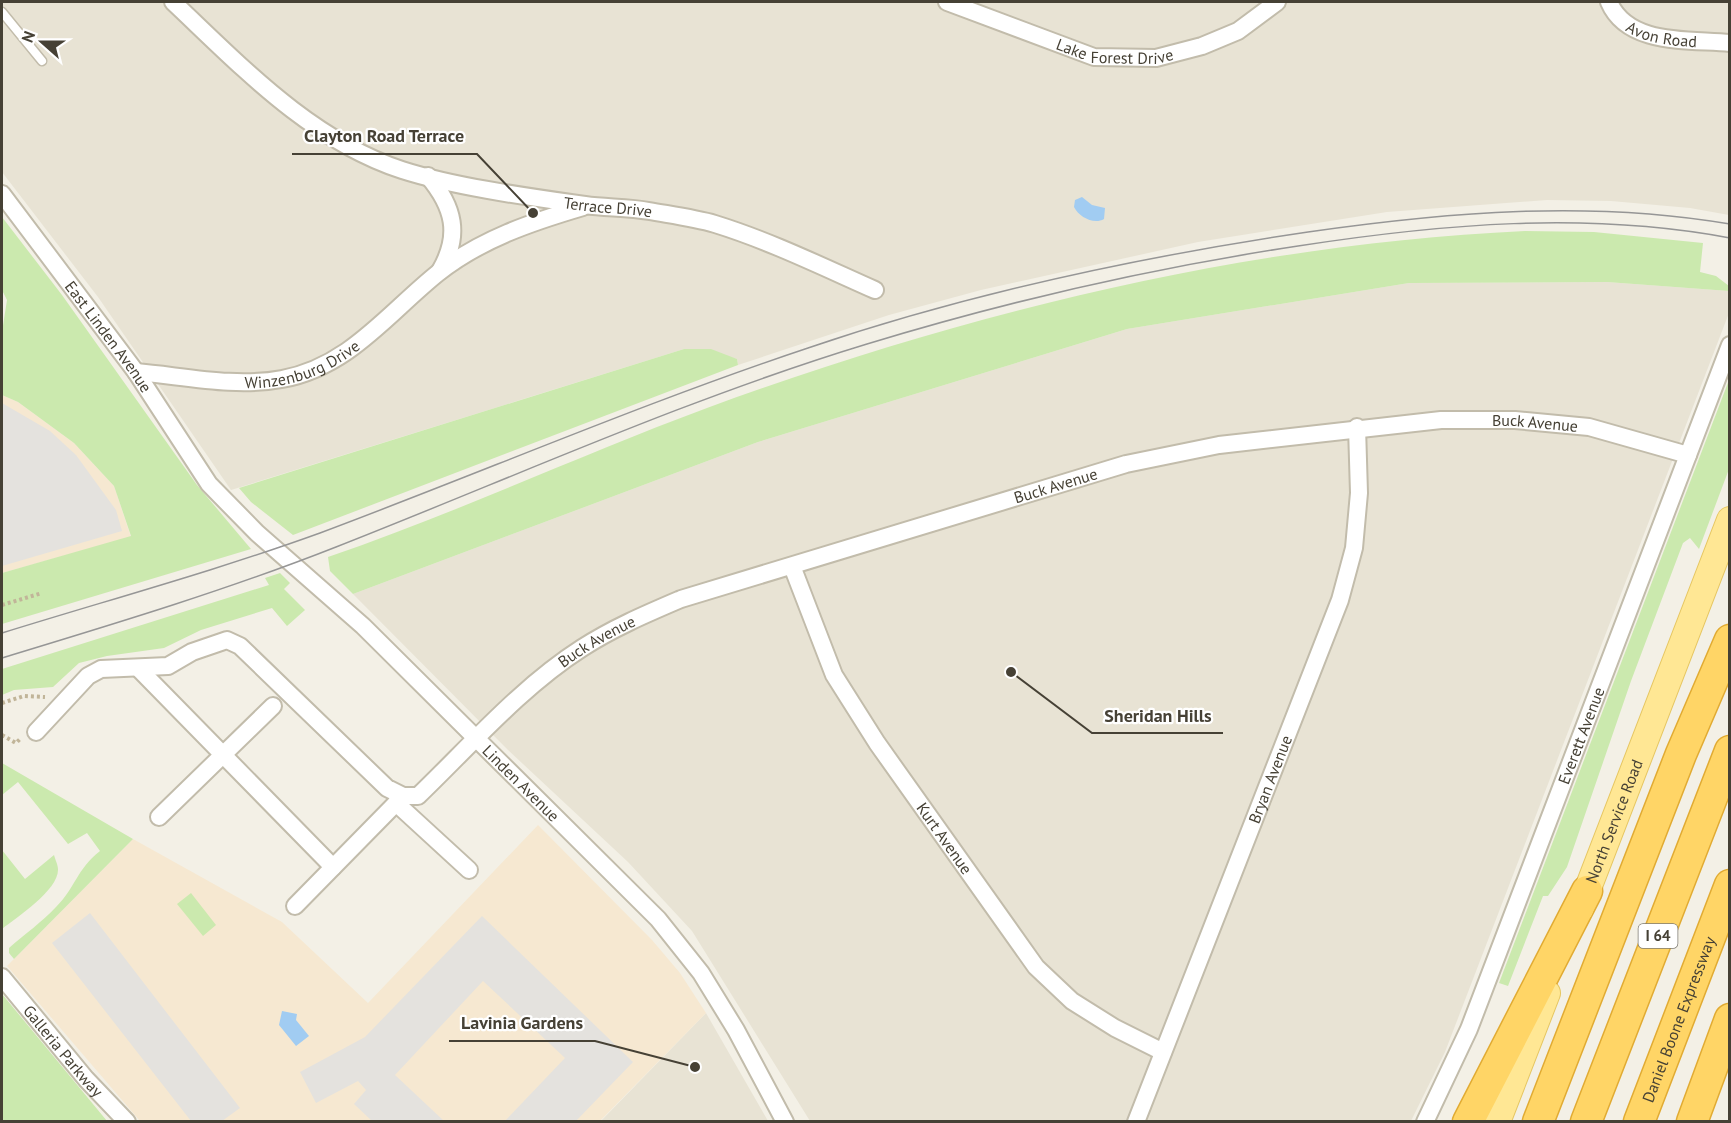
<svg xmlns="http://www.w3.org/2000/svg" width="1731" height="1123" viewBox="0 0 1731 1123" font-family="'PT Sans',sans-serif">
  <rect width="100%" height="100%" fill="#f3f0e6"/>
  <path fill="#e8e3d4" d="M 2,2 L 1729,2 L 1729,215 L 1690,208 L 1611,201 L 1547,200 L 1387,212 L 1198,242 L 981,290 L 889,315 L 738,365 L 737,359 L 684,349 L 231,490 L 98,297 L 2,172 Z
    M 1607,282 L 1729,291 L 1729,313 L 1445,1052 L 1411,1121 L 810,1121 L 692,931 L 628,862 L 508,750 L 353,594 L 758,442 L 1127,329 L 1409,283 Z
    M 706,1013 L 768,1121 L 600,1122 Z"/>
  <path fill="#f6e8d1" d="M 2,395 L 18,402 L 74,443 L 114,486 L 131,537 L 2,573 Z
    M 538,825 L 652,940 L 680,973 L 706,1013 L 600,1121 L 140,1121 L 7,966 L 133,839 L 282,922 L 368,1003 Z"/>
  <path fill="#cbe9ae" d="M 2,217 L 62,295 L 197,485 L 251,549 L 2,624 L 2,573 L 131,536 L 114,486 L 74,443 L 18,402 L 2,395 L 2,332 L 7,300 L 2,290 Z
    M 1525,231 L 1594,232 L 1703,243 L 1700,272 L 1716,276 L 1729,286 L 1729,291 L 1607,282 L 1409,283 L 1127,329 L 758,442 L 353,594 L 330,571 L 328,557 C 457,513 580,455 707,408 C 968,312 1247,244 1525,231 Z
    M 684,349 L 711,349 L 737,359 L 738,365 L 293,535 L 251,502 L 239,488 Z
    M 1729,380 L 1729,469 L 1699,549 L 1690,538 L 1683,543 L 1631,681 L 1567,867 L 1548,896 L 1543,896 L 1508,986 L 1499,983 Z
    M 280,573 L 290,583 L 284,589 L 305,610 L 287,626 L 272,608 L 201,630 L 164,648 L 107,656 L 79,663 L 53,687 L 14,690 L 2,695 L 2,669 L 269,585 L 265,578 Z
    M 2,763 L 133,839 L 14,959 L 9,953 L 9,948 C 25,934 42,922 56,907 C 76,887 76,870 100,851 L 87,833 L 68,844 L 18,782 L 2,795 Z
    M 2,850 L 25,879 L 54,855 C 55,859 58,865 58,869 C 59,890 17,917 2,929 Z
    M 191,893 L 216,925 L 203,936 L 177,904 Z
    M 2,994 L 107,1121 L 2,1121 Z"/>
  <path fill="#e4e2de" d="M 2,403 L 50,431 L 76,455 L 116,510 L 122,531 L 2,566 Z
    M 90,913 L 240,1108 L 222,1121 L 191,1121 L 52,943 Z
    M 482,916 L 633,1062 L 576,1121 L 505,1121 L 565,1058 L 483,981 L 395,1075 L 444,1121 L 372,1121 L 354,1104 L 366,1090 L 358,1081 L 316,1103 L 300,1072 L 365,1037 Z"/>
  <path fill="#a1ccf2" d="M 1082,197 L 1092,205 L 1105,208 L 1104,219 C 1094,225 1079,217 1074,207 L 1075,200 Z
    M 282,1011 L 297,1014 L 296,1020 L 309,1036 L 296,1046 L 279,1025 Z"/>
  <g fill="none" stroke-linecap="round" stroke-linejoin="round">
    <g stroke="#c2bcab" stroke-width="11">
      <path id="lane" d="M 2,12 L 42,61"/>
    </g>
    <g stroke="#c2bcab" stroke-width="20">
      <g id="street">
        <path id="s1" d="M 173,2 C 241,66 310,140 402,170 C 455,187 529,197 585,205 C 606,208 628,207 649,211 C 671,215 694,218 715,224 C 770,241 823,267 875,290"/>
        <path id="s2" d="M 947,2 L 1094,57 L 1156,58 L 1202,46 L 1238,31 L 1277,2"/>
        <path id="s3" d="M 1609,2 C 1628,46 1689,39 1730,43"/>
        <path d="M 428,176 C 454,207 461,235 440,271"/>
        <path id="s4" d="M 2,194 L 136,372 L 209,484 L 257,533 L 363,626 L 658,919 L 701,973 L 736,1030 L 785,1122"/>
        <path id="s5" d="M 136,372 C 183,376 235,388 282,379 C 349,367 388,313 438,273 C 481,239 532,222 583,207"/>
        <path id="s6" d="M 792,566 L 834,675 L 877,743 L 1036,967 L 1072,1001 L 1115,1028 L 1163,1052"/>
        <path d="M 138,668 L 333,867"/>
        <path id="s7" d="M 36,732 L 88,676 L 101,669 L 168,666 L 192,652 L 227,640 L 240,646 L 387,788 L 403,796 L 418,796 C 470,746 521,687 582,648 C 613,628 646,614 681,599 L 1126,464 L 1219,445 L 1441,420 L 1515,420 L 1589,427 L 1688,455"/>
        <path d="M 396,803 L 469,870"/>
        <path d="M 159,817 L 273,706"/>
        <path d="M 295,906 L 403,796"/>
        <path id="s8" d="M 2,977 L 86,1079 L 127,1122"/>
        <path id="s9" d="M 1136,1122 L 1340,600 L 1354,548 L 1359,493 L 1357,427"/>
        <path id="s10" d="M 1425,1122 L 1469,1029 L 1730,345"/>
      </g>
    </g>
    <g stroke="#e6c661" stroke-width="28">
      <g id="primary">
        <path id="s11" d="M 1580,909 L 1730,520"/>
        <path d="M 1497,1122 L 1547,993"/>
      </g>
    </g>
    <g stroke="#e1ab33" stroke-width="33">
      <g id="highway">
        <path d="M 1468,1122 L 1587,891"/>
        <path d="M 1538,1122 L 1681,754 L 1730,640"/>
        <path d="M 1586,1122 L 1730,751"/>
        <path id="s12" d="M 1639,1122 L 1730,885"/>
        <path d="M 1692,1122 L 1730,1019"/>
      </g>
    </g>
    <path stroke="#c1b599" stroke-width="4" stroke-dasharray="3 3" stroke-linecap="butt" d="M 2,605 L 42,593
      M 2,703 L 24,696 L 45,697
      M 2,735 L 16,743 L 21,738"/>
    <use href="#lane" stroke="#fff" stroke-width="8"/>
    <use href="#street" stroke="#fff" stroke-width="16"/>
    <use href="#primary" stroke="#ffe794" stroke-width="26"/>
    <use href="#highway" stroke="#ffd566" stroke-width="30"/>
    <path stroke="#969696" stroke-width="1.5" d="M 2,633 C 108,600 215,571 320,533 C 483,472 643,403 808,348 C 970,293 1139,257 1308,232 C 1448,212 1589,200 1730,224
      M 2,658 C 114,624 227,590 336,547 C 512,478 686,399 867,344 C 1008,301 1153,268 1298,246 C 1441,224 1586,211 1730,238"/>
  </g>
  <g text-anchor="middle" stroke-width="4.5" stroke-linejoin="round" paint-order="stroke">
    <rect fill="#fff" stroke="#7e7a72" stroke-width="1.5" x="1638.5" y="924" width="39" height="24" rx="4.5"/>
    <g font-size="15" font-weight="bold" fill="#464135">
      <text x="1658" y="941">I 64</text>
    </g>
    <g font-size="16" fill="#464135" stroke="#fff">
      <text dy="6" stroke="none"><textPath href="#s3" startOffset="66">Avon Road</textPath></text>
      <text dy="6" stroke="none"><textPath href="#s2" startOffset="177">Lake Forest Drive</textPath></text>
      <text dy="6" stroke="none"><textPath href="#s1" startOffset="496">Terrace Drive</textPath></text>
      <text dy="6" stroke="none"><textPath href="#s4" startOffset="178">East Linden Avenue</textPath></text>
      <text dy="6" stroke="none"><textPath href="#s5" startOffset="170">Winzenburg Drive</textPath></text>
      <text dy="6" stroke="none"><textPath href="#s7" startOffset="1684">Buck Avenue</textPath></text>
      <text dy="6" stroke="none"><textPath href="#s7" startOffset="1198">Buck Avenue</textPath></text>
      <text dy="6" stroke="none"><textPath href="#s7" startOffset="712">Buck Avenue</textPath></text>
      <text dy="6" stroke="none"><textPath href="#s10" startOffset="417">Everett Avenue</textPath></text>
      <text dy="6" stroke="none"><textPath href="#s9" startOffset="368">Bryan Avenue</textPath></text>
      <text dy="6" stroke="none"><textPath href="#s4" startOffset="789">Linden Avenue</textPath></text>
      <text dy="6" stroke="none"><textPath href="#s11" startOffset="94">North Service Road</textPath></text>
      <text dy="6" stroke="none"><textPath href="#s6" startOffset="314">Kurt Avenue</textPath></text>
      <text dy="6" stroke="none"><textPath href="#s12" startOffset="110">Daniel Boone Expressway</textPath></text>
      <text dy="6" stroke="none"><textPath href="#s8" startOffset="96">Galleria Parkway</textPath></text>
    </g>
  </g>
  <path fill="none" stroke="#464135" stroke-width="2" d="M533 213L477 154H292M1011 672L1092 733H1223M695 1067L595 1041H449"/>
  <g fill="#464135" stroke="#fff" stroke-width="2">
    <circle cx="533" cy="213" r="6"/>
    <circle cx="1011" cy="672" r="6"/>
    <circle cx="695" cy="1067" r="6"/>
  </g>
  <g font-size="18" text-anchor="middle" font-weight="bold" fill="#464135" stroke="#fff" stroke-width="4.5" stroke-linejoin="round" paint-order="stroke">
    <text x="384" y="142">Clayton Road Terrace</text>
    <text x="1158" y="722">Sheridan Hills</text>
    <text x="522" y="1029">Lavinia Gardens</text>
  </g>
  <rect width="1731" height="1123" fill="none" stroke="#464135" stroke-width="6"/>
  <g transform="translate(42 42) rotate(291)" stroke="#ffffff" stroke-width="4.5" paint-order="stroke">
  <path d="M0-4.5L10 22L0 15L-10 22Z" fill="#464135"/>
  <text y="-9" font-size="16" font-weight="bold" text-anchor="middle" fill="#464135">N</text>
  </g>
</svg>
